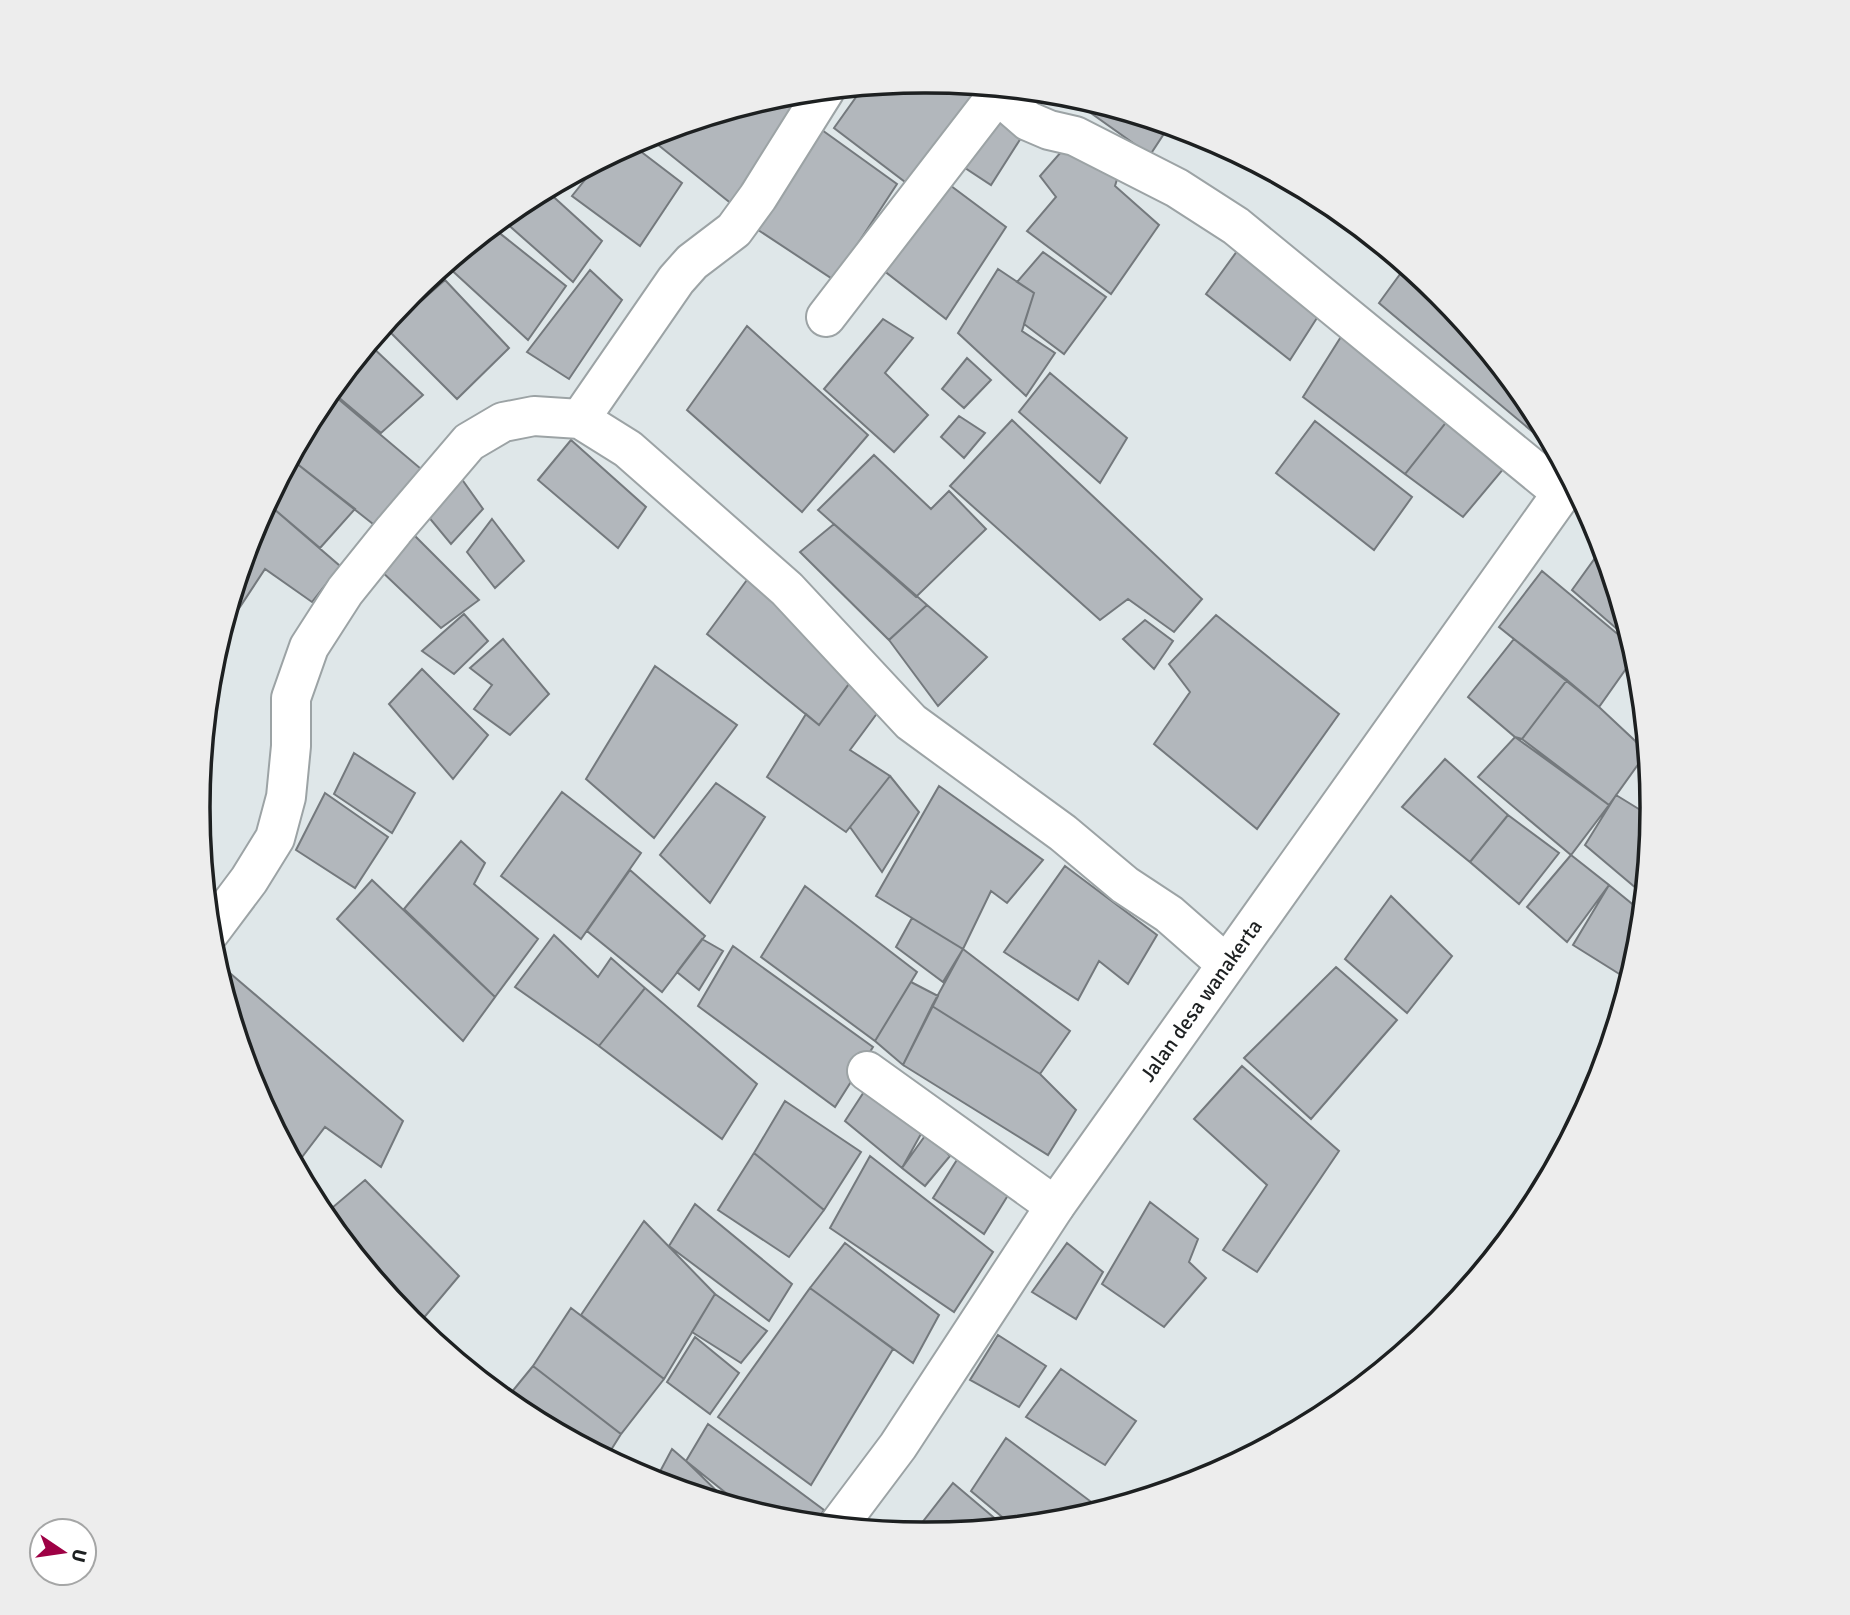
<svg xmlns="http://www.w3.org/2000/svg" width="1850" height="1615" viewBox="0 0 1850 1615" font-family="Signika,sans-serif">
  <rect width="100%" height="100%" fill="#dfe7e9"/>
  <path fill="#b2b7bc" stroke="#74797d" stroke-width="2" d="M 925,81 L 980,86 L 913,188 L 834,128 L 864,86 Z
    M 786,94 L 802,107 L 738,209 L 647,136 Z
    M 1064,94 L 1067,95 L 1169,126 L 1150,155 Z
    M 992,114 L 1021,138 L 991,185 L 956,162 Z
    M 815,125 L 897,184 L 834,280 L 749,224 Z
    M 1075,136 L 1121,166 L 1115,186 L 1159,225 L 1111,294 L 1027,231 L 1056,197 L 1040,176 Z
    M 631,144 L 682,183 L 640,246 L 572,196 L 600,161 Z
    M 939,177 L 1006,227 L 946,319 L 874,263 Z
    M 546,190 L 602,241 L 573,282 L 505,222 L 521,203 Z
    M 517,207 L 497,231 L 566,286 L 528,340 L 446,265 Z
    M 1248,236 L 1324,307 L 1290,360 L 1206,294 Z
    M 1043,252 L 1106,297 L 1064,354 L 1024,324 L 1034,293 L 1017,282 Z
    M 1406,266 L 1439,294 L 1530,404 L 1540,423 L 1534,433 L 1379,303 Z
    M 998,269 L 1034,293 L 1022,331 L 1055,353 L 1026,396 L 958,333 Z
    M 590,270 L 622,300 L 569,379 L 527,352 Z
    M 445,280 L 509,348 L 457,399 L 388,330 Z
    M 883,319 L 913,338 L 885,373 L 928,415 L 894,452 L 824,389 Z
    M 747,326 L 868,435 L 802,512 L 687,410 Z
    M 1344,332 L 1452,415 L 1405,474 L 1303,397 Z
    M 369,344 L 423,395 L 381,433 L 331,391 Z
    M 967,358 L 991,380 L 964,408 L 942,389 Z
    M 1050,373 L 1127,438 L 1100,483 L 1019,412 Z
    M 330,392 L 427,474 L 378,528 L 291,459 L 321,403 Z
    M 1452,415 L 1510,461 L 1463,517 L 1405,474 Z
    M 959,416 L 985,433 L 964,458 L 941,437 Z
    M 1012,420 L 1202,599 L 1174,632 L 1128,599 L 1100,620 L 950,486 Z
    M 1315,421 L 1412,497 L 1374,550 L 1276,473 Z
    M 571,440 L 646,507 L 618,548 L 538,480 Z
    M 874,455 L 931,509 L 949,491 L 986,529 L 916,597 L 818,510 Z
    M 291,459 L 355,509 L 320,548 L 267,503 Z
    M 456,471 L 483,509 L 451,544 L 422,509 Z
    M 267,503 L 340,566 L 312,602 L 265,569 L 236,613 L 230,608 L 253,529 Z
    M 492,519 L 524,561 L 495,588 L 467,552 Z
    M 834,524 L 927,605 L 889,640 L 800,552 Z
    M 412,533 L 479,600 L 441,628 L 378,568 Z
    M 1598,554 L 1606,560 L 1628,633 L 1625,636 L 1572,590 Z
    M 758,565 L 856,674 L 819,725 L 707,634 Z
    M 1542,571 L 1632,646 L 1635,656 L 1599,707 L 1499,627 Z
    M 927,605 L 987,657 L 938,706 L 889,640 Z
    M 464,614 L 488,641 L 454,674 L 422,651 Z
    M 1216,615 L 1339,714 L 1257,829 L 1154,744 L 1190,692 L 1169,664 Z
    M 1145,620 L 1173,641 L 1154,669 L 1123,639 Z
    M 503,639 L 549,694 L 510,735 L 474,709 L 492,685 L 470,668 Z
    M 1514,639 L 1567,680 L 1522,739 L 1515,737 L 1468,697 Z
    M 655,666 L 737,725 L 654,838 L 586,779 Z
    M 422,669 L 488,735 L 453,779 L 389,704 Z
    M 1567,680 L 1599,707 L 1647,752 L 1609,805 L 1522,739 Z
    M 849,684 L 881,708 L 850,750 L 890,776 L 846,832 L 767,777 L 806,714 L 819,725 Z
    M 1644,731 L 1646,750 L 1636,742 Z
    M 1515,737 L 1609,805 L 1571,855 L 1478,777 Z
    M 354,753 L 415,793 L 392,833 L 334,794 Z
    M 1445,759 L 1508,815 L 1470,862 L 1402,807 Z
    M 890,776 L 919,812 L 882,872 L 850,827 Z
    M 716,783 L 765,817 L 710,903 L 660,855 Z
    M 939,786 L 1043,860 L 1007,903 L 991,891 L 963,949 L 876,896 Z
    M 562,792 L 641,853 L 581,939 L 501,876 Z
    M 325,793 L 388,837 L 355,888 L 296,850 Z
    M 1616,795 L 1642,811 L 1651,797 L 1652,808 L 1643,894 L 1585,845 Z
    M 1508,815 L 1559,853 L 1519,904 L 1470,862 Z
    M 461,841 L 485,863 L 474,884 L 538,939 L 495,997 L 404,909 Z
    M 1571,855 L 1609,885 L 1567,942 L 1527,907 Z
    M 1065,866 L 1157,935 L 1128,984 L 1099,961 L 1078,1000 L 1004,952 Z
    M 630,870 L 705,936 L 662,992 L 587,931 Z
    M 372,880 L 495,997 L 463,1041 L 337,919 Z
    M 1609,885 L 1642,912 L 1638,950 L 1629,980 L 1573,945 Z
    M 805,886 L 917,972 L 875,1041 L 761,957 Z
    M 1391,896 L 1452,956 L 1407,1013 L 1345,959 Z
    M 912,918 L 963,949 L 943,982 L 896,947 Z
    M 554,935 L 598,977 L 611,958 L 645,988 L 599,1046 L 515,987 Z
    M 702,939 L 723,951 L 699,990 L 677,972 Z
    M 733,946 L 873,1047 L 835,1107 L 698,1006 Z
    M 963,949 L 1070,1031 L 1040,1074 L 932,1006 Z
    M 217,964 L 224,968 L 403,1121 L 381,1167 L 325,1127 L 296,1165 L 253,1085 Z
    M 1336,967 L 1397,1020 L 1311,1119 L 1244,1058 Z
    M 911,982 L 938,996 L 903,1065 L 875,1041 Z
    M 645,988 L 757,1084 L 722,1139 L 599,1046 Z
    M 932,1006 L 1040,1074 L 1076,1110 L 1048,1155 L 903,1065 Z
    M 1242,1066 L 1339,1151 L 1257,1272 L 1223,1250 L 1267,1185 L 1194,1119 Z
    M 871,1081 L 926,1125 L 902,1168 L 845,1121 Z
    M 785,1101 L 861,1152 L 824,1210 L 754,1153 Z
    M 927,1133 L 950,1156 L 925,1186 L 902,1168 Z
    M 965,1147 L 1015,1184 L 984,1234 L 933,1198 Z
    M 754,1153 L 824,1210 L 789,1257 L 718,1210 Z
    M 870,1156 L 993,1252 L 954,1312 L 830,1228 Z
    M 365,1180 L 459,1276 L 422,1320 L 326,1213 Z
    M 1150,1202 L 1198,1239 L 1189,1262 L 1206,1278 L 1164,1327 L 1102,1284 Z
    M 695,1204 L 792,1284 L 769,1321 L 669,1246 Z
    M 644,1221 L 715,1294 L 664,1379 L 581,1315 Z
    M 845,1243 L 939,1315 L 913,1363 L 810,1288 Z
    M 1067,1243 L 1103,1272 L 1076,1319 L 1032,1292 Z
    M 810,1288 L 893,1349 L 811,1485 L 718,1417 Z
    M 715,1294 L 767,1331 L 741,1363 L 692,1332 Z
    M 571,1308 L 664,1379 L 621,1434 L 533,1366 Z
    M 998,1335 L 1046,1366 L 1019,1407 L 970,1380 Z
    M 695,1337 L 739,1373 L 710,1414 L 667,1382 Z
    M 533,1366 L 621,1434 L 606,1458 L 521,1412 L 506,1399 Z
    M 1061,1369 L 1136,1421 L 1105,1465 L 1026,1417 Z
    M 708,1424 L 824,1510 L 815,1524 L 783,1520 L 746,1509 L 686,1461 Z
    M 1006,1438 L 1102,1510 L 1066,1521 L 1013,1526 L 971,1491 Z
    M 672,1449 L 686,1461 L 731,1505 L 646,1479 L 615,1462 L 620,1454 L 655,1481 Z
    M 953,1483 L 1005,1527 L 925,1534 L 914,1533 Z"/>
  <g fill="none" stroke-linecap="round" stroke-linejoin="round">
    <g stroke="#9ca3a5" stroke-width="42">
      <g id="minor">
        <path d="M 996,88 L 1013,108 L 1028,121 L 1049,130 L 1075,136 L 1177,188 L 1236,226 L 1562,493"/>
        <path d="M 826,317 L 1000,91"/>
        <path d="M 580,419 L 676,280 L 692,262 L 734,230 L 758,197 L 825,90"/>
        <path d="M 210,932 L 249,880 L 275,838 L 286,797 L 291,746 L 291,698 L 309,647 L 345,591 L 394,530 L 469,442 L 503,422 L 534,416 L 580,419 L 628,449 L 787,589 L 911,722 L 1063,833 L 1125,885 L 1169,914 L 1226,964"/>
        <path d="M 867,1071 L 1055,1206"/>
        <path id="s1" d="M 838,1526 L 898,1446 L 1055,1206 L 1562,493 L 1569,478"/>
      </g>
    </g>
    <use href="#minor" stroke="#fff" stroke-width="38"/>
  </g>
  <g text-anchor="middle" stroke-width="7" stroke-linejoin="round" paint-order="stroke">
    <g font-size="21" fill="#1d2021" stroke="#fff">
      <text dy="7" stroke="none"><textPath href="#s1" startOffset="639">Jalan desa wanakerta</textPath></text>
    </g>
  </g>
  <path d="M0 0H1850V1615H0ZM924 93H926A714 714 0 0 1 1640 807V808A714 714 0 0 1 926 1522H924A714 714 0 0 1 210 808V807A714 714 0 0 1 924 93Z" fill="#ededed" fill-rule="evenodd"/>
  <path fill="none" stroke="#1d2021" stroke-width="3.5" d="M924 93H926A714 714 0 0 1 1640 807V808A714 714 0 0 1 926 1522H924A714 714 0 0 1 210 808V807A714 714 0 0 1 924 93Z"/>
  <g transform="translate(63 1552) rotate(103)"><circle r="33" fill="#ffffff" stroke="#a5a6a6" stroke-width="2"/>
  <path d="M0-5L12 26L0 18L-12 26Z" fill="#9e0145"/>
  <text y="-10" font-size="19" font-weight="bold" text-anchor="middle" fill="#1d2021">U</text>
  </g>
</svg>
